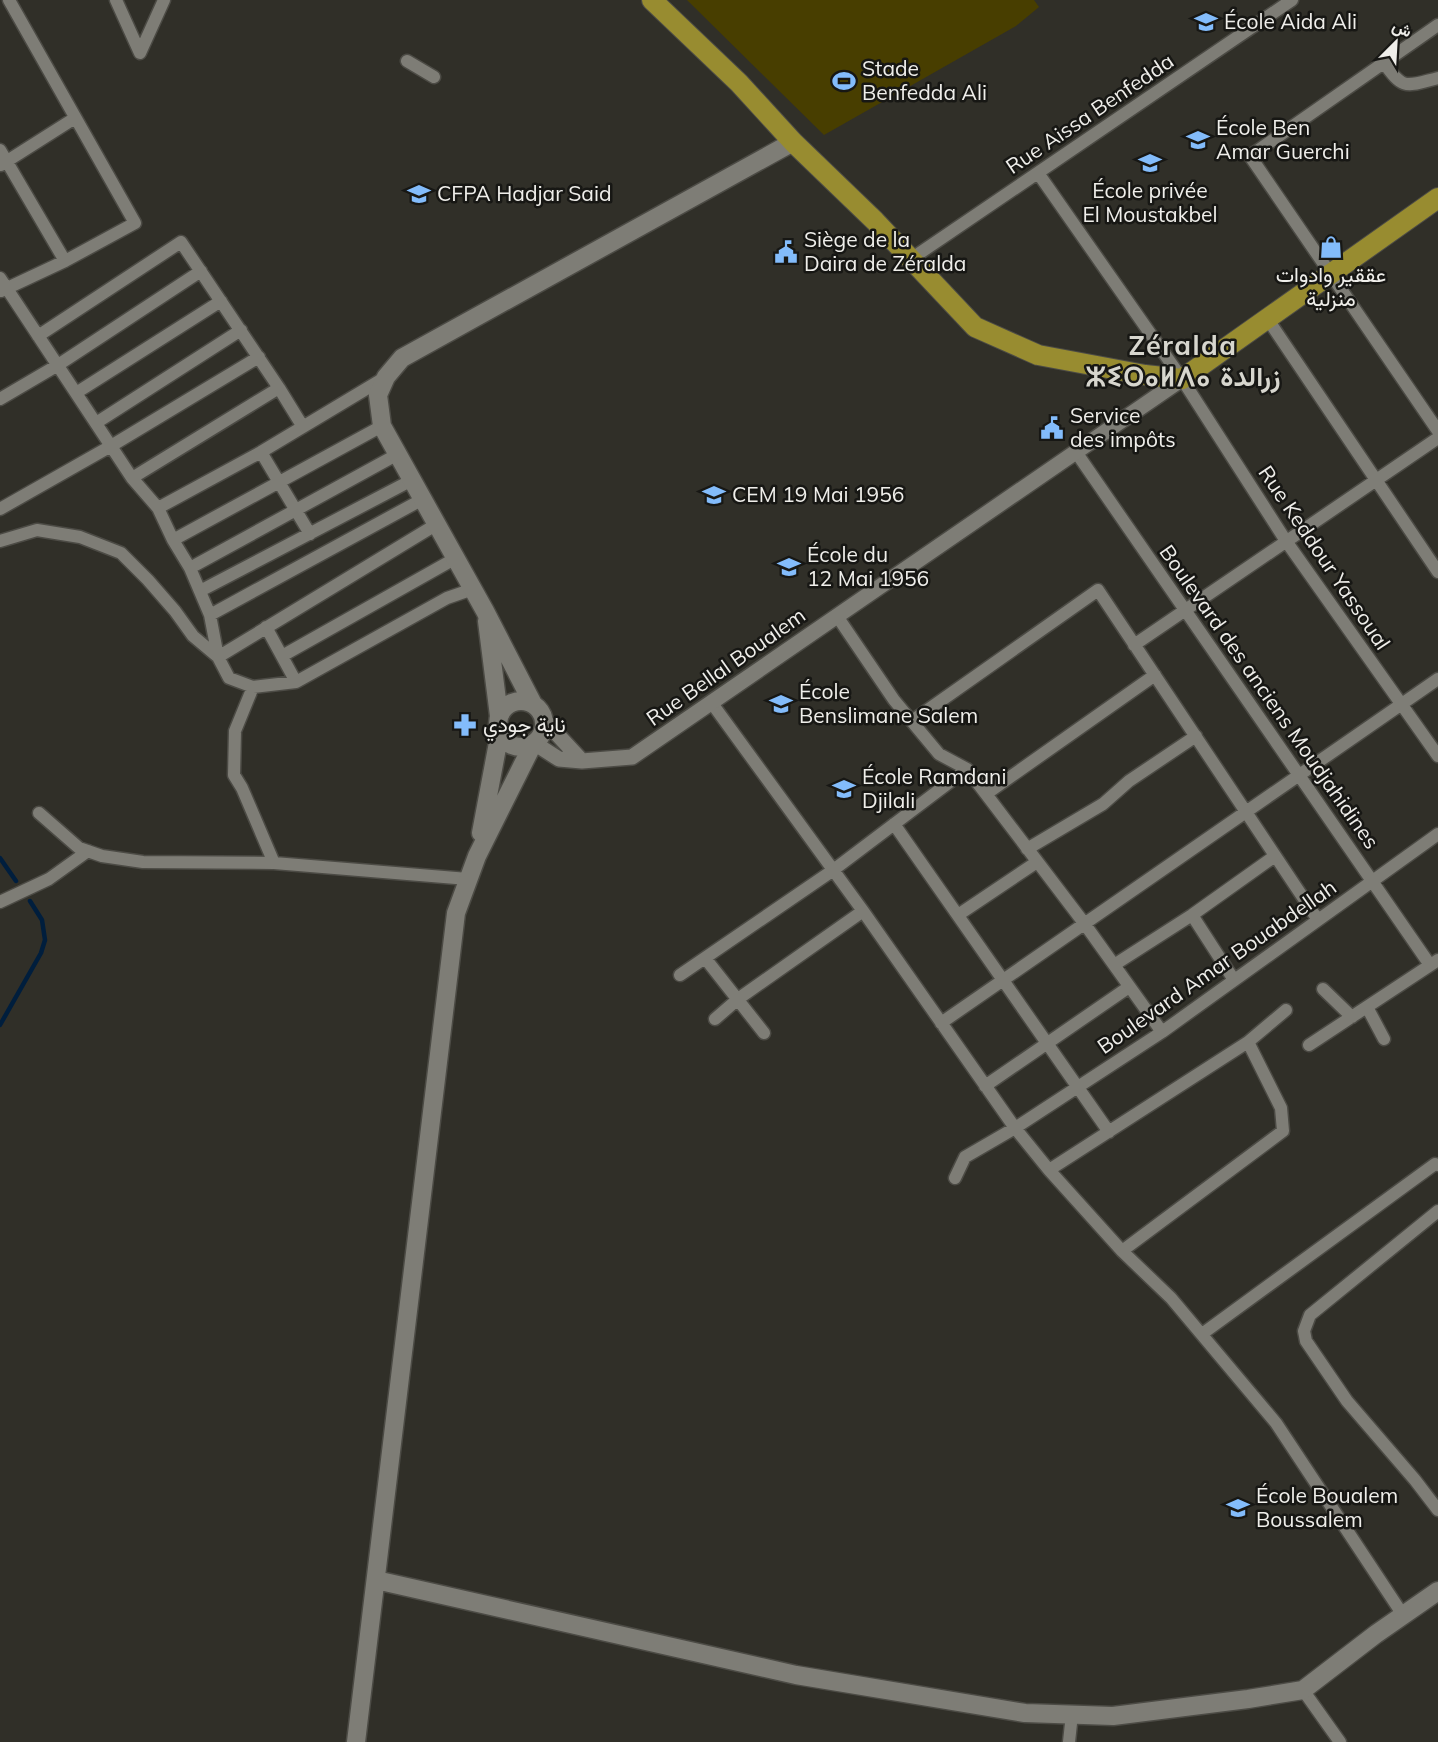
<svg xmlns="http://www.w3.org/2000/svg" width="1438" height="1742" viewBox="0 0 1438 1742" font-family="Mulish,Vazirmatn,'Noto Sans Tifinagh',sans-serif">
  <rect width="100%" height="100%" fill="#302f28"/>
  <path fill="#483e00" d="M 687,0 L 1034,0 L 1039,7 L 1016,26 L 824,135 Z"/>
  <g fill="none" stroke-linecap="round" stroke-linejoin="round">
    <path stroke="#001e3d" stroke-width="4.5" d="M 0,858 L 16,881
      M 0,1025 L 41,953 L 45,940 L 42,920 L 30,901"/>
    <g stroke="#4c4b45" stroke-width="15">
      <path id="minor" d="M 116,0 L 140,53 L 164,0
        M 1438,25 L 1250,156 L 1438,431
        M 407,61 L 434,77
        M 1384,63 C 1404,91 1406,86 1438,78
        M 0,150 L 65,261
        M 1,165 L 75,118
        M 1038,173 L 1182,379 L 1286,541 L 1438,756
        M 911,259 L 1292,0
        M 0,278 L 132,478 L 158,508 L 173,540 L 190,568 L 210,615 L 218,657 L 229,678 L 253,687 L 296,682 L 447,598 L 473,589
        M 1,291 L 65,261 L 135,223 L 9,0
        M 1267,318 L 1438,572
        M 38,336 L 181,242 L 279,388 L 303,427
        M 76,393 L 221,301
        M 0,399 L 58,365 L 201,271
        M 96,423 L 241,330
        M 261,452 L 310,534
        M 1076,452 L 1430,965
        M 132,478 L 279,388
        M 158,508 L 261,452 L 386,377
        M 0,509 L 111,446 L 259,357
        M 173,540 L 382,426
        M 0,541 L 37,530 L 80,537 L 121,553 L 148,580 L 175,611 L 193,636 L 218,657 L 437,524
        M 190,568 L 398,454
        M 200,591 L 412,480
        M 210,615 L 423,499
        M 837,616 L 894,700 L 939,754 L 967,769 L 1084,923 L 1162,1032
        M 266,627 L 296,682
        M 1134,645 L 1438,438
        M 282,656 L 456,558
        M 253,687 L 235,731 L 234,775 L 242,788 L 274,863
        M 711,702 L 863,911 L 1015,1128 L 1049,1170 L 1122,1251 L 1171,1298 L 1276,1423 L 1403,1615
        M 912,721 L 1098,590 L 1318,920
        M 986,794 L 1155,675
        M 39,813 L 79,848 L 102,856 L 143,862 L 274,863 L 468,879
        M 894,824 L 1109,1132
        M 1027,849 L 1103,804 L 1129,781 L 1196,736
        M 0,902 L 49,879 L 88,851
        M 958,915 L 1037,862
        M 1192,915 L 1234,980
        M 705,958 L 764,1033
        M 1114,965 L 1192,915 L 1275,856
        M 680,975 L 832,871 L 967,769
        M 1323,989 L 1352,1017
        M 1367,1007 L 1384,1039
        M 715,1019 L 738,999 L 863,911
        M 941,1023 L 1438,679
        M 1309,1045 L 1438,960
        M 985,1086 L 1129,987
        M 1049,1170 L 1248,1042
        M 955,1178 L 965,1157 L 1015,1128 L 1162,1032 L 1438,834
        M 1438,1211 L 1310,1315 L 1304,1331 L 1306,1341 L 1347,1401 L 1415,1480 L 1438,1510
        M 1122,1251 L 1283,1131 L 1281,1108 L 1248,1042 L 1286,1010
        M 1202,1334 L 1435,1164 L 1438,1165
        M 1303,1690 L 1340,1742
        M 1069,1742 L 1072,1714"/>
    </g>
    <g stroke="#4c4b45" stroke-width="18">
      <path id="tertiary" d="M 544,720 L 582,761
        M 534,743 L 559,759 L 582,761 L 632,757 L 1182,379"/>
    </g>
    <g stroke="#4c4b45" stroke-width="21">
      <path id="secondary" d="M 487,621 L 499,716
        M498 724a23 23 0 1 1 46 0a23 23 0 1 1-46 0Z
        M 533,704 L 485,611 L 382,426 L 378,395 L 386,377 L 402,358 L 793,142
        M 481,833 L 500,732
        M 376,1580 L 796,1675 L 1025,1713 L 1113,1716 L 1248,1699 L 1303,1690 L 1376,1634 L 1438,1591
        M 356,1742 L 456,913 L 477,856 L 533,744"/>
    </g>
    <g stroke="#4c4b45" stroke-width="22">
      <path id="primary" d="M 652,0 L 739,83 L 793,142 L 875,221 L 975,327 L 1038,355 L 1145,375 L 1182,379 L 1438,198"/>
    </g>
    <use href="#minor" stroke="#7e7d76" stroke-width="12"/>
    <use href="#tertiary" stroke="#7e7d76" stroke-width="15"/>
    <use href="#secondary" stroke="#7e7d76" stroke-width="18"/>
    <use href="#primary" stroke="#988c30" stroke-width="20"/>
  </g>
  <defs>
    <g id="school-bare" transform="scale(1.8)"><path d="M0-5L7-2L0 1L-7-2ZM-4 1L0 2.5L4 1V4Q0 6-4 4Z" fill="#83bcfb" stroke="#171714" stroke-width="2.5" paint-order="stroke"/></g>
    <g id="stadium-bare" transform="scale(1.8)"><path d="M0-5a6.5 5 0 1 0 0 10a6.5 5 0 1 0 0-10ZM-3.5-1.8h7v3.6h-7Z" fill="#83bcfb" stroke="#171714" stroke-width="2.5" paint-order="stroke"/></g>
    <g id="university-bare" transform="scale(1.8)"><path d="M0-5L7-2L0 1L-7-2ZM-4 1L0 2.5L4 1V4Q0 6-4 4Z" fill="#83bcfb" stroke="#171714" stroke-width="2.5" paint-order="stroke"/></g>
    <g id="shop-bare" transform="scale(1.8)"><path d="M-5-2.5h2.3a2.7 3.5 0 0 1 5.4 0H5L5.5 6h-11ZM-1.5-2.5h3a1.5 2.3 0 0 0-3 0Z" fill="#83bcfb" stroke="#171714" stroke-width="2.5" paint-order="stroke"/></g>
    <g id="civic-bare" transform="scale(1.8)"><path d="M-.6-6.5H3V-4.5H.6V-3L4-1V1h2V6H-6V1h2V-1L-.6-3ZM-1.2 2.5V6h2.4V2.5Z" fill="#83bcfb" stroke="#171714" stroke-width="2.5" paint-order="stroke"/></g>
    <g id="pharmacy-bare" transform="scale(1.8)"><path d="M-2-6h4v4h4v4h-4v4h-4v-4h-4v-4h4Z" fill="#83bcfb" stroke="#171714" stroke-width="2.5" paint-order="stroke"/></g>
  </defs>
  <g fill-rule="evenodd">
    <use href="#school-bare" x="1206" y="22"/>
    <use href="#stadium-bare" x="844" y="81"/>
    <use href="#school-bare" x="1198" y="140"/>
    <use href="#school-bare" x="1150" y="163"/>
    <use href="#university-bare" x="419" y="194"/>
    <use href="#shop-bare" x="1331" y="247"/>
    <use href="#civic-bare" x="786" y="252"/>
    <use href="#civic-bare" x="1052" y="428"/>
    <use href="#school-bare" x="714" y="495"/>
    <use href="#school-bare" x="789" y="567"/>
    <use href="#school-bare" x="781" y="704"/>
    <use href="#pharmacy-bare" x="465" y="725"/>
    <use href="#school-bare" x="844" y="789"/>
    <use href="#school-bare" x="1238" y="1508"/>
  </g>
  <g text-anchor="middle" stroke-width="5" stroke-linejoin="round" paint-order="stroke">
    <g font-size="21" fill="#efeeea" stroke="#171714" text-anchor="start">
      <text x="1224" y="29">École Aida Ali</text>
      <text x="862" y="76">Stade<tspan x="862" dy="24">Benfedda Ali</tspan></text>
      <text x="1216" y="135">École Ben<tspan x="1216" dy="24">Amar Guerchi</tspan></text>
      <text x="1150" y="198" text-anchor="middle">École privée<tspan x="1150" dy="24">El Moustakbel</tspan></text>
      <text x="437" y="201">CFPA Hadjar Said</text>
      <text x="804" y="247">Siège de la<tspan x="804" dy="24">Daira de Zéralda</tspan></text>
      <text x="1331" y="282" text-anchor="middle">عققير وادوات<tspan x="1331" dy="24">منزلية</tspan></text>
      <text x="1070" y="423">Service<tspan x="1070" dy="24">des impôts</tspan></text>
      <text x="732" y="502">CEM 19 Mai 1956</text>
      <text x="807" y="562">École du<tspan x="807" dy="24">12 Mai 1956</tspan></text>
      <text x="799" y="699">École<tspan x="799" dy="24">Benslimane Salem</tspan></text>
      <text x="483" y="732">ناية جودي</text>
      <text x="862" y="784">École Ramdani<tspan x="862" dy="24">Djilali</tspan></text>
      <text x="1256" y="1503">École Boualem<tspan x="1256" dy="24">Boussalem</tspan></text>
    </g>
    <g font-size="21" fill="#efeeea" stroke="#171714">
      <text transform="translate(1090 114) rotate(-34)" y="7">Rue Aissa Benfedda</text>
      <text transform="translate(1324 558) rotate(56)" y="7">Rue Keddour Yassoual</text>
      <text transform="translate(726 667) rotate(-35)" y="7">Rue Bellal Boualem</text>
      <text transform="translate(1269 697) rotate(55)" y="7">Boulevard des anciens Moudjahidines</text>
      <text transform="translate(1217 967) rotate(-35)" y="7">Boulevard Amar Bouabdellah</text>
    </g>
    <g font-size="27" font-weight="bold" letter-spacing="1.5" fill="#d7d6ce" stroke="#171714">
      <text x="1183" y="355">Zéralda<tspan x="1183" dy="31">ⵣⵉⵔⴰⵍⴷⴰ زرالدة</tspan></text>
    </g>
  </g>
  <g transform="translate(1396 42) rotate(24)" stroke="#171714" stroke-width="4.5" paint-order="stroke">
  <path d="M0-4.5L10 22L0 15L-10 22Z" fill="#efeeea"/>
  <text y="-9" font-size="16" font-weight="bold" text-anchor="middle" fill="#efeeea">ش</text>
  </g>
</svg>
